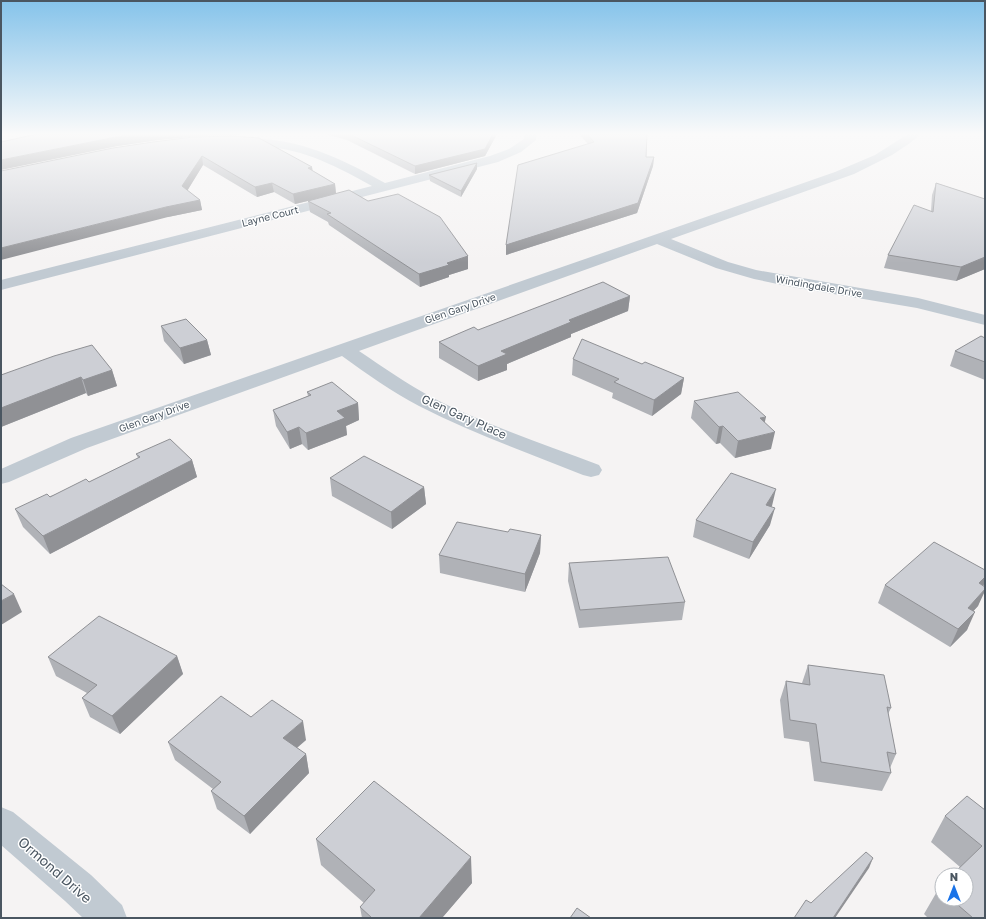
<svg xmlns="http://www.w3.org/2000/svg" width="986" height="919" viewBox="0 0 986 919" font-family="'Golos Text',sans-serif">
  <rect width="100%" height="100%" fill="#f5f3f3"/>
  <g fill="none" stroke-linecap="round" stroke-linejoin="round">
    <path fill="#c1cad2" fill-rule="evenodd" d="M 524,134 L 536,134 L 536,140 L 521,152 L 498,162 L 1,290 L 1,280 L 372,186 C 323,159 296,146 239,145 L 235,144 L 233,142 L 235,140 C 244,137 253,139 262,139 C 308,142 346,161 385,183 L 490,156 L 509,149 L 524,139 Z
      M 908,134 L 921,134 L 910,143 L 892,155 L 854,174 L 671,239 L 728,262 L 756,270 L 918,298 L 985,315 L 985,325 L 917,308 L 792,287 L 754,279 L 716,268 L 657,244 L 359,351 C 383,367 407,384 433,398 C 486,425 544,444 599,465 L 602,470 L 599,475 L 591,477 L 583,475 C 528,453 472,433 419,406 C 392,392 367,374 342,356 L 87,448 L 9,482 L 1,484 L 1,469 L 71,438 L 835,172 L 875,155 Z
      M 1,807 L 13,812 L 91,875 L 122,905 L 127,918 L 83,918 L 65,901 L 1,845 Z"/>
  </g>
  <path fill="#b0b2b7" d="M 37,134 L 238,134 L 239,135 L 199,136 L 158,140 L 118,146 Z
    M 324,134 L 497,134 L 485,156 L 415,174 L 347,140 Z
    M 579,134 L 647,134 L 646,157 L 654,157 L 653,166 L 637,213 L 506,255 L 588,144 Z
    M 982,134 L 985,134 L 985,141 Z
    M 153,142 L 313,171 L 335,184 L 336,194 L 468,256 L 468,269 L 449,275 L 449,277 L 420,287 L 329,225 L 328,222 L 310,212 L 308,201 L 295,204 L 274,192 L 257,197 L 203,165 L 187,191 L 200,200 L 202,210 L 168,217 Z
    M 477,169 L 461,197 L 430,181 L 429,175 Z
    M 936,183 L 985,199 L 985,269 L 956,281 L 884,268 L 888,255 L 931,211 L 932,195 Z
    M 630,296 L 628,311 L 571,334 L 571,337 L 507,364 L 507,370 L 478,381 L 439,358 L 439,342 L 478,330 Z
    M 161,326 L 207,340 L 211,355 L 184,364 L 164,341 Z
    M 985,338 L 985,380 L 950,366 L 955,351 Z
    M 573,359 L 642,364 L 684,378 L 681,394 L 652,416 L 612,398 L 613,393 L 572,375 Z
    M 112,370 L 117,386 L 88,396 L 86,393 L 1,427 L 1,375 Z
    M 307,392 L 358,403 L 359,420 L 346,426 L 347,435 L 308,450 L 302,444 L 290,449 L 276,426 L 273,410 L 308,396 Z
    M 694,401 L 764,423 L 771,449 L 735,458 L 720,443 L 716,444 L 691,418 Z
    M 136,454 L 192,460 L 197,477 L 50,554 L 23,527 L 15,509 L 89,482 L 138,458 Z
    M 330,478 L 424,487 L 426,504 L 392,529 L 332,496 Z
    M 772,507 L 770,525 L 749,559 L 693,537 L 696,520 Z
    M 508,532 L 541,535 L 540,553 L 525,592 L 440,573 L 439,555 Z
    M 569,563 L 685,602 L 682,620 L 579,628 L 568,581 Z
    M 985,570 L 985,582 L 983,586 L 978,606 L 973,611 L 967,630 L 950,647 L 878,603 L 885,585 Z
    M 177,656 L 183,674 L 120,734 L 90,717 L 82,698 L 87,693 L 56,676 L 48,657 Z
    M 808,665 L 891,708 L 888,714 L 896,754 L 890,768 L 891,773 L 882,791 L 814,781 L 809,742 L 784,738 L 780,700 L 786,681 L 802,683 Z
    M 251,717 L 306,740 L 297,748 L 306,754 L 309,773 L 250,834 L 217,809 L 211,791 L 213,789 L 175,760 L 168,742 Z
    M 985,810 L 985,918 L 928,918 L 924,914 L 939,888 L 942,885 L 942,899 L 966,899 L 960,867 L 931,842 L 945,816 Z
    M 316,839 L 472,883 L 442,918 L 362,918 L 360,907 L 364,903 L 321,865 Z"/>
  <path fill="#909195" d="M 134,134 L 198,134 L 199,136 L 158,140 L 118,146 L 1,170 L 1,160 L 116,137 Z
    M 493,134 L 497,134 L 485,156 L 415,174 L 415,166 Z
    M 202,156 L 203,165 L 184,196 L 182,186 Z
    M 654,157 L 653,166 L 637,213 L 506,255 L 506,245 Z
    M 477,163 L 477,169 L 461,197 L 461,191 Z
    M 312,167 L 314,177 L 308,168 Z
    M 272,183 L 274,192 L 257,197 L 255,187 Z
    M 335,184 L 336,194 L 295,204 L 293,194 Z
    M 200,200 L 202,210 L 168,217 L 1,260 L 1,248 L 166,207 Z
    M 468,256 L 468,269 L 449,275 L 449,277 L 420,287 L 419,274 L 447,263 Z
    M 985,257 L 985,269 L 956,281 L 961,267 Z
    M 630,296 L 628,311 L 571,334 L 571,337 L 507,364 L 507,370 L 478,381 L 478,366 L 501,351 L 569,320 Z
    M 207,340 L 211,355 L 184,364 L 180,348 Z
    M 112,370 L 117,386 L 88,396 L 83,380 Z
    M 81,377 L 86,393 L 1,427 L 1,408 Z
    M 684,378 L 681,394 L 652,416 L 654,400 Z
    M 358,403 L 359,420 L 346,426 L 347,435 L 308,450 L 306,433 L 337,411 Z
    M 766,417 L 762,434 L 760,418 Z
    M 723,426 L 720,443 L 716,444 L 719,427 Z
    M 299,427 L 302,444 L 290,449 L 287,432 Z
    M 775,432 L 771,449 L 735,458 L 738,441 Z
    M 192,460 L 197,477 L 50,554 L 43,536 Z
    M 424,487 L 426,504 L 392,529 L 391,512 Z
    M 776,489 L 772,506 L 762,522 L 766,505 Z
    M 775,508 L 770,525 L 749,559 L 753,542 Z
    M 541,535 L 540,553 L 525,592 L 525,574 Z
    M 985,577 L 985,582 L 981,591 L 979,583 Z
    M 985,589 L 985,591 L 978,606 L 960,626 L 968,608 Z
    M 14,594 L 22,612 L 1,625 L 1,601 Z
    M 975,612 L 967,630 L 950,647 L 958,629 Z
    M 177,656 L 183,674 L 120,734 L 112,716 Z
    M 303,721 L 306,740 L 287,756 L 283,738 Z
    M 306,754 L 309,773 L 250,834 L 244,816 Z
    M 471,857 L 472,883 L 442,918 L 419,918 Z
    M 873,858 L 869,868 L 835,918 L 833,918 Z"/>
  <path fill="#cdcfd5" stroke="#909195" d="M 37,134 L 134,134 L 116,137 L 1,160 L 1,142 Z
    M 349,134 L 493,134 L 485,149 L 415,166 Z
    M 587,134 L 647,134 L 646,157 L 654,157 L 638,203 L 506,245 L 518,165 L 594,142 Z
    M 233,136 L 259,138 L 312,167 L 308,168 L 335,184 L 293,194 L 272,183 L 255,187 L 202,156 L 182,186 L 200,200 L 166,207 L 1,248 L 1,171 L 113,148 L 153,142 L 193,137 Z
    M 477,163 L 461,191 L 429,175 Z
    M 936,183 L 985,199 L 985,257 L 961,267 L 888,255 L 914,205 L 933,212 Z
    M 349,190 L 368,201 L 398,194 L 440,217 L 468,256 L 447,263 L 449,265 L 419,274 L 327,214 L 331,213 L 308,201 Z
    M 603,282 L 630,296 L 569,320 L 571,322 L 501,351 L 507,354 L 478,366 L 439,342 L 474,327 L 478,330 Z
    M 186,319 L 207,340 L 180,348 L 161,326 Z
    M 981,336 L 985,338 L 985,362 L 955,351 Z
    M 582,339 L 642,364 L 645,362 L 684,378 L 654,400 L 614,382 L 619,379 L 573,359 Z
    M 92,345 L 112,370 L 83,380 L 81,377 L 1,408 L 1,375 L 54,356 Z
    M 332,382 L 358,403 L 337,411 L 345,418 L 306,433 L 299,427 L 287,432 L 273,410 L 311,395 L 307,392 Z
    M 738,392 L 766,417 L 760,418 L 775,432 L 738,441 L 723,426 L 719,427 L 694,401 Z
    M 170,439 L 192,460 L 43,536 L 15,509 L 47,494 L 50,497 L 86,479 L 89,482 L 140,457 L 136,454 Z
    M 364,456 L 424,487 L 391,512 L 330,478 Z
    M 731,473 L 776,489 L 766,505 L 775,508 L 753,542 L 696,520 Z
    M 457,522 L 508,532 L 510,529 L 541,535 L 525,574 L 439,555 Z
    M 934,542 L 985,570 L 985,577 L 979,583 L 985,587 L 985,589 L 968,608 L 975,612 L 958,629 L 885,585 Z
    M 668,557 L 685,602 L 580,610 L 569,563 Z
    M 1,584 L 14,594 L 1,601 Z
    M 99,616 L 177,656 L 112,716 L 82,698 L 97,685 L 48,657 Z
    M 808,665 L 884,675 L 891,708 L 887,707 L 896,754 L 887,752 L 891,773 L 821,762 L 816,724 L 790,720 L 786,681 L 810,685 Z
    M 221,696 L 251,717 L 272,700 L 303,721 L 283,738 L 306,754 L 244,816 L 211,791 L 221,782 L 168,742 Z
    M 374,781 L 471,857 L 419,918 L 372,918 L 360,907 L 375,890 L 316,839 Z
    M 967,796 L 985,810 L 985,918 L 973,918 L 951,899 L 966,899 L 966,875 L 952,875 L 982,846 L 945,816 Z
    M 866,852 L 873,858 L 833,918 L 794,918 L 806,900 L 811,903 Z
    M 942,885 L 942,891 L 939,888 Z
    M 577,908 L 591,918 L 570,918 Z"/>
  <linearGradient id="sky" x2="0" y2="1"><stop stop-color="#85c3ea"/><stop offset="0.51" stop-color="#fafafa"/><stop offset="1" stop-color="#fafafa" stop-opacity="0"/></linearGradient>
  <rect width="986" height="263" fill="url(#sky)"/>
  <g text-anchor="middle" stroke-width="3" stroke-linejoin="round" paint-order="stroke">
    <g font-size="10" fill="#4a5661" stroke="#fff">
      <text transform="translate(270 216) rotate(-14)" y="4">Layne Court</text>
      <text transform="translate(819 286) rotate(10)" y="4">Windingdale Drive</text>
      <text transform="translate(460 308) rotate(-19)" y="4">Glen Gary Drive</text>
      <text transform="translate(154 416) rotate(-20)" y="4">Glen Gary Drive</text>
    </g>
    <g font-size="12" fill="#4a5661" stroke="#fff">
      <text transform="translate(464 417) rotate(24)" y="4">Glen Gary Place</text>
    </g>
    <g font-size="14" fill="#4a5661" stroke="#fff">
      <text transform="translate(55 870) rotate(41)" y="5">Ormond Drive</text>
    </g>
  </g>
  <rect width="986" height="919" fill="none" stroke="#4a5661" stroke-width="4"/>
  <g transform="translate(954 887)"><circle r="19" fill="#ffffff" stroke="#b7bbc0"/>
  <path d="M0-3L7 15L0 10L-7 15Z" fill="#1a73e8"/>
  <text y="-6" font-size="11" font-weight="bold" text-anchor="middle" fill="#4a5661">N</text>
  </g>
</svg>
